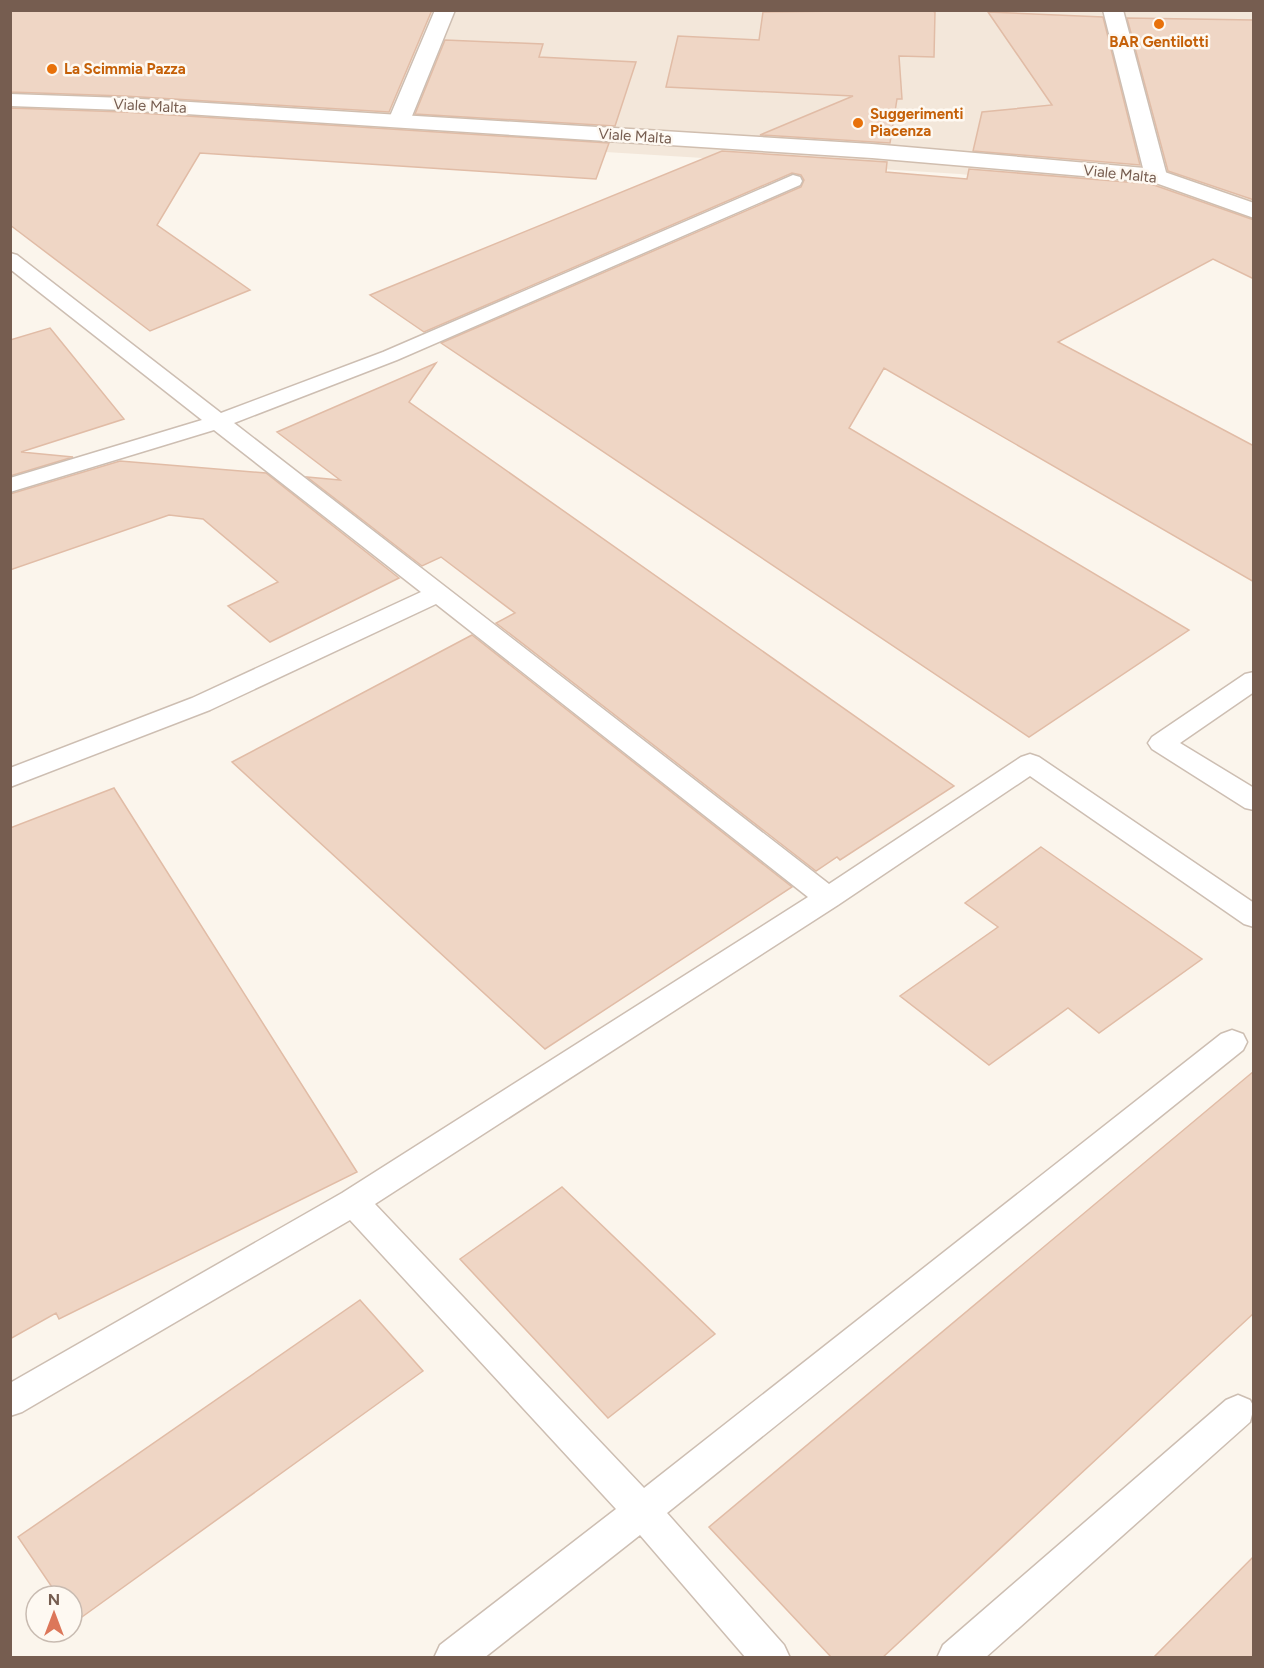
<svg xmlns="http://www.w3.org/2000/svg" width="1264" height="1668" viewBox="0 0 1264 1668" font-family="Figtree,sans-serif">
  <rect width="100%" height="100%" fill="#fbf5ec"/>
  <path fill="#f3e7da" d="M 10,11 L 1253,11 L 1253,237 L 1121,193 L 960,174 L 11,115 Z"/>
  <path fill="#efd6c5" stroke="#e1bca6" stroke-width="1.5" d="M 10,10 L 432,10 L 389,112 L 124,96 L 10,92 Z
    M 930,10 L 935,12 L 934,57 L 899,56 L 902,99 L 897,99 L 890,143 L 760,135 L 853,96 L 666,87 L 678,36 L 759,40 L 763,12 Z
    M 988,12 L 1103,17 L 1140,165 L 973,151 L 982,112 L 1052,105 Z
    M 1127,18 L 1254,20 L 1254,200 L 1168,171 Z
    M 445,40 L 543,44 L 539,57 L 636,62 L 615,126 L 415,114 Z
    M 10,108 L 124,112 L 609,143 L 596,179 L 200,153 L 157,225 L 250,290 L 150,331 L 10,225 Z
    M 722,151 L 887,162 L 886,172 L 967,179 L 969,169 L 1151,184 L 1254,220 L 1254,279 L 1213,259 L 1058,342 L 1254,446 L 1254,582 L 884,368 L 849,428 L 1189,630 L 1029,737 L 441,343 L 801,187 L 804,180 L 801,175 L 792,173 L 424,332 L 370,295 Z
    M 50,328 L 124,419 L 21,452 L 73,457 L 10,476 L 10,340 Z
    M 436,363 L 409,402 L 954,786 L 840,860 L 837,857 L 816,871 L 496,623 L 515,613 L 441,557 L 422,566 L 307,477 L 340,480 L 277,432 Z
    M 120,461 L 266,473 L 399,578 L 270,642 L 228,606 L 278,582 L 203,519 L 169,515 L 10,570 L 10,494 Z
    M 472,635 L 792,887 L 545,1049 L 232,762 Z
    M 114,788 L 357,1172 L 59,1319 L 56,1313 L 10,1339 L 10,828 Z
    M 1041,847 L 1202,959 L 1099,1033 L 1068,1008 L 989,1065 L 900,996 L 998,927 L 965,903 Z
    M 1254,1071 L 1254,1313 L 882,1658 L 832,1658 L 709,1527 Z
    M 562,1187 L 715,1334 L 608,1418 L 460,1259 Z
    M 360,1300 L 423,1371 L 75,1622 L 72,1617 L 72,1596 L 58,1596 L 18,1537 Z
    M 1254,1556 L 1254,1658 L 1153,1658 Z"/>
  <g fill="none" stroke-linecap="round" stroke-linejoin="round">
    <g stroke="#cdbeb2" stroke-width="3">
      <path id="lane" d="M 793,175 L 800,177 L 802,181 L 800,185 L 397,360 L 234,423 L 829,884 L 1021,757 L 1030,754 L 1039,757 L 1254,903 L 1254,927 L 1244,924 L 1030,776 L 838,905 L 375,1204 L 644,1488 L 1221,1034 L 1232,1030 L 1243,1034 L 1247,1042 L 1243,1050 L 667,1513 L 784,1645 L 790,1658 L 746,1658 L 640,1535 L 484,1658 L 434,1658 L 440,1645 L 616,1509 L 350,1220 L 22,1412 L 10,1416 L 10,1383 L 342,1193 L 808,897 L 436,604 L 210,710 L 10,787 L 10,768 L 192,698 L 421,592 L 214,430 L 10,492 L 10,478 L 202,420 L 10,269 L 10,253 L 17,255 L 221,413 L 383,352 Z
        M 1254,672 L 1254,692 L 1180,743 L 1254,788 L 1254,810 L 1245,808 L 1152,749 L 1148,743 L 1152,737 L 1245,674 Z
        M 1238,1395 L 1250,1400 L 1254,1407 L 1250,1422 L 985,1658 L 937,1658 L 943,1645 L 1226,1400 Z"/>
    </g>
    <g stroke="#cdbeb2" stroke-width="3">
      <path id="street" d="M 435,10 L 455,10 L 410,121 L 407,126 L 399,127 L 391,126 L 388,121 Z
        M 1103,10 L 1123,10 L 1167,176 L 1164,181 L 1156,183 L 1148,181 L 1145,176 Z"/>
    </g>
    <g stroke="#d0beaf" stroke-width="3">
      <path id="secondary" d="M 10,94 L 124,98 L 872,144 L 1156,169 L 1254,203 L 1254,218 L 1153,182 L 872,158 L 124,110 L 10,106 Z"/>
    </g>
    <use href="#lane" fill="#fff" fill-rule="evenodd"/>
    <use href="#street" fill="#fff" fill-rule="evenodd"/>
    <use href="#secondary" fill="#fff" fill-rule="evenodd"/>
  </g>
  <g fill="#e8710a" stroke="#fef9f2" stroke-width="2">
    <circle cx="1159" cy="24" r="6"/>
    <circle cx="52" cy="69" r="6"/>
    <circle cx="858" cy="123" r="6"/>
  </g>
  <g text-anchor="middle" stroke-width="5" stroke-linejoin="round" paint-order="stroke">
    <g font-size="15" font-weight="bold" fill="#c56008" stroke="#fef9f2" text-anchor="start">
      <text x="1159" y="47" text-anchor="middle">BAR Gentilotti</text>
      <text x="64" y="74">La Scimmia Pazza</text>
      <text x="870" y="119">Suggerimenti<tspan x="870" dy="17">Piacenza</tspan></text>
    </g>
    <g font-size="15" fill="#765d50" stroke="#fef9f2">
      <text transform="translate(150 106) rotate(3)" y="5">Viale Malta</text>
      <text transform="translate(635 136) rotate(4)" y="5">Viale Malta</text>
      <text transform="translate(1120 174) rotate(6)" y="5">Viale Malta</text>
    </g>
  </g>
  <rect width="1264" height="1668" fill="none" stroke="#765d50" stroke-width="24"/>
  <g transform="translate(54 1614)"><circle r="28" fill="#fef9f2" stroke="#c8bbb1" stroke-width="1.5"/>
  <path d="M0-4.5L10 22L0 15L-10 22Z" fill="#dc775a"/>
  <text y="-9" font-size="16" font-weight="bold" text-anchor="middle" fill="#765d50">N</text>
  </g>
</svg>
